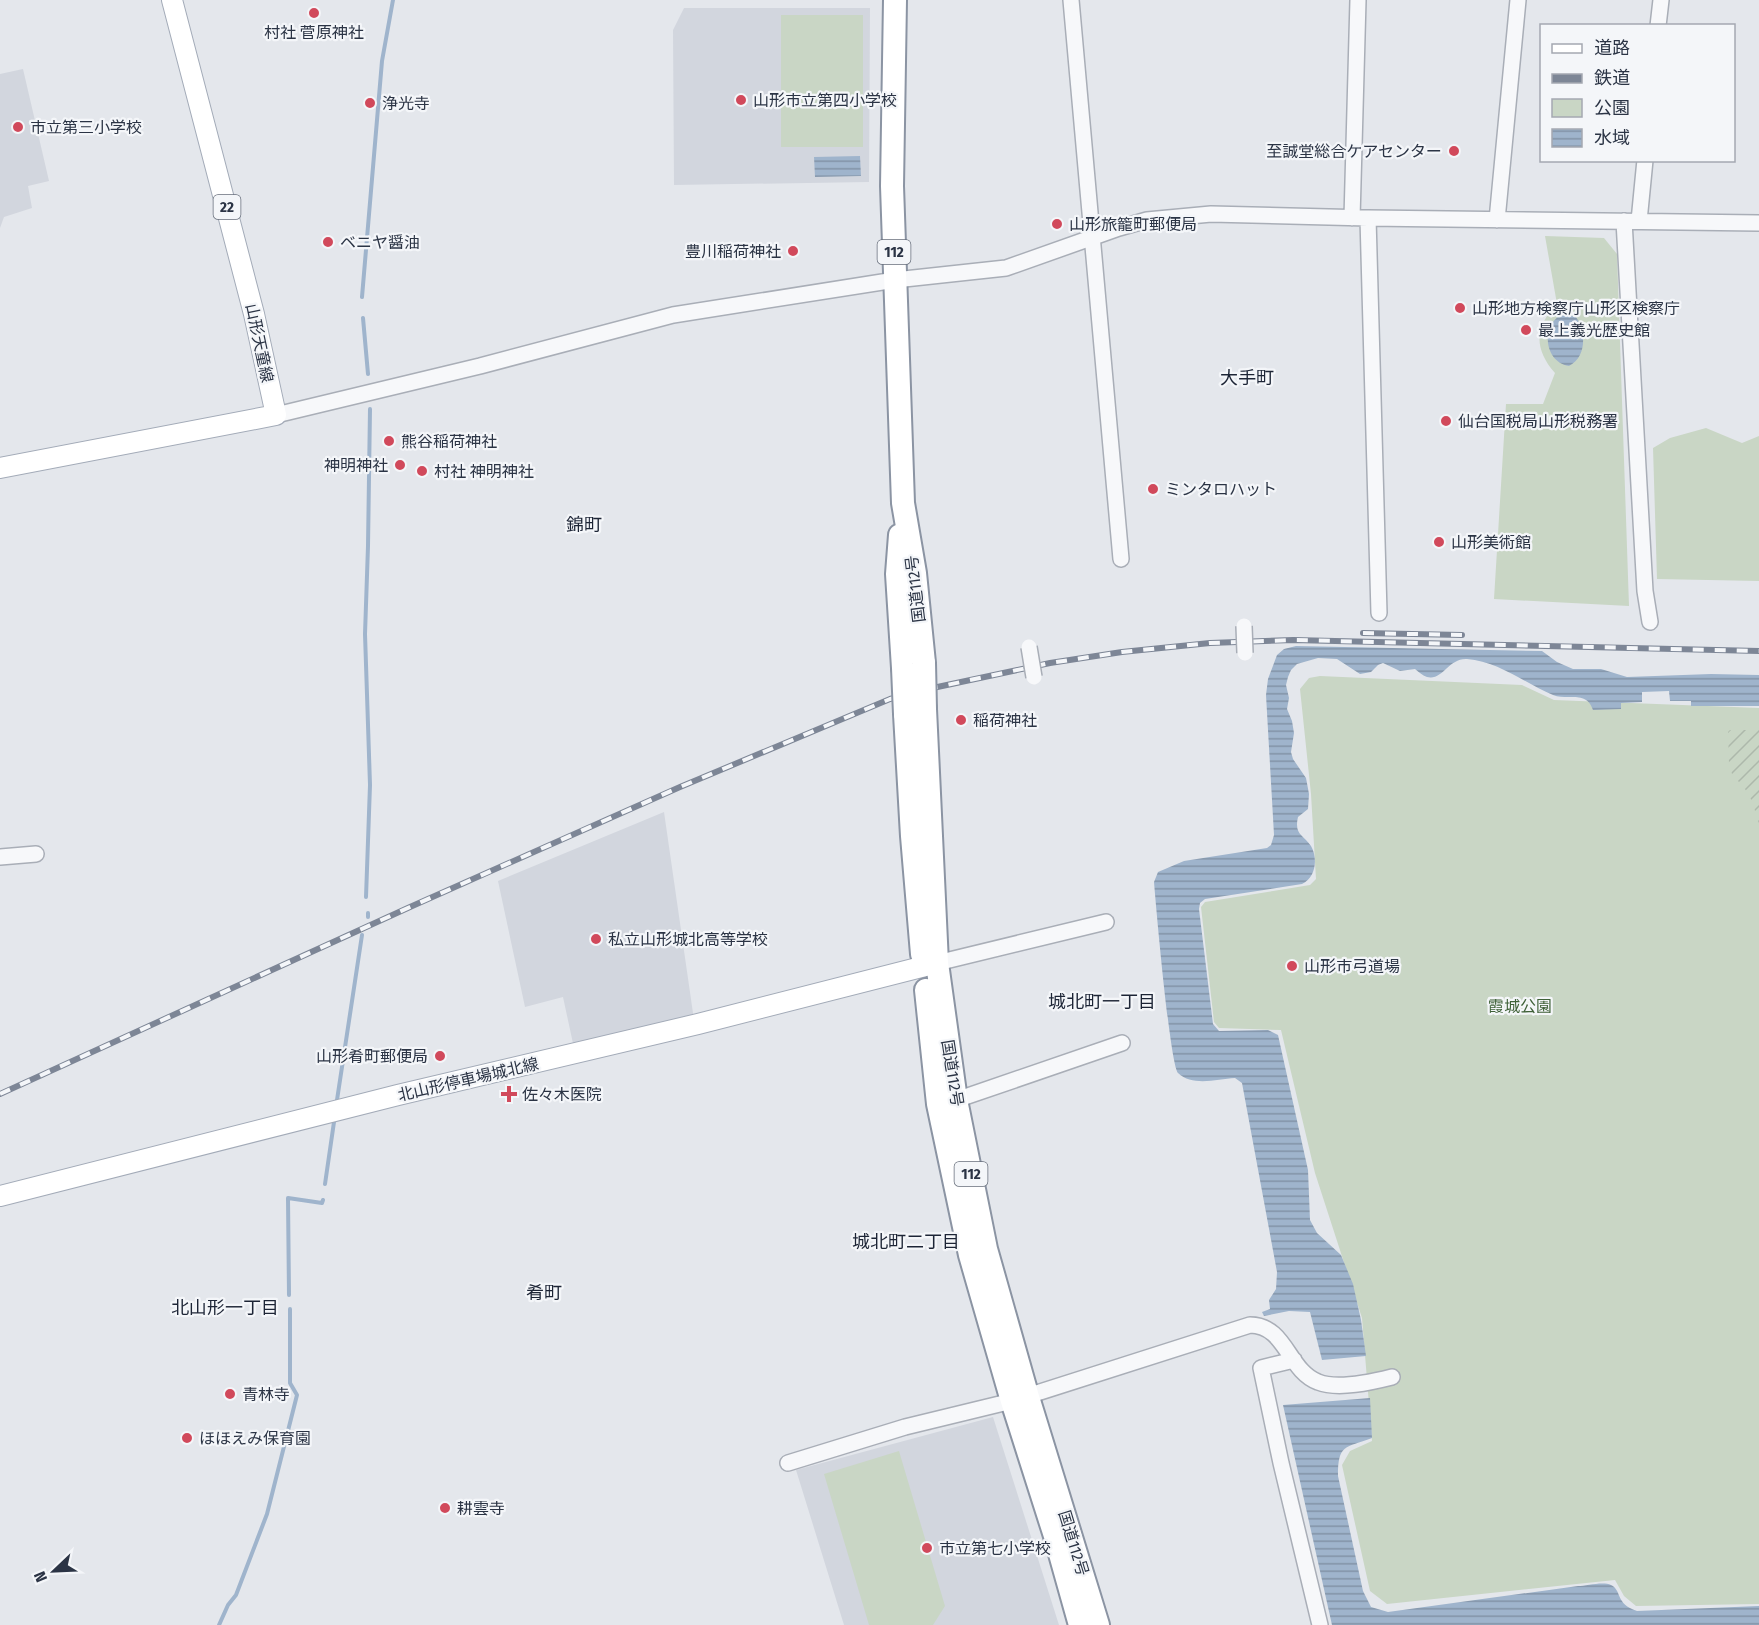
<svg xmlns="http://www.w3.org/2000/svg" width="1759" height="1625" viewBox="0 0 1759 1625" font-family="'Fira Sans Condensed','Noto Sans JP',sans-serif">
  <defs>
    <pattern id="garden-furrows" width="10" height="10" patternUnits="userSpaceOnUse" patternTransform="scale(1.5)"><rect width="10" height="10" fill="#c9d6c5"/><path d="M-1 1l2-2M0 10L10 0M9 11l2-2" fill="none" stroke="#adb8ab"/></pattern>
    <pattern id="water-rules" width="6" height="5" patternUnits="userSpaceOnUse" patternTransform="scale(1.5)"><rect width="6" height="5" fill="#9fb4cc"/><path d="M0 2.5h6" fill="none" stroke="#8293a7"/></pattern>
  </defs>
  <rect width="100%" height="100%" fill="#e4e7ec"/>
  <path fill="#d2d6de" d="M 684,8 L 870,8 L 869,182 L 674,185 L 673,30 Z
    M 23,69 L 49,181 L 28,186 L 32,208 L 4,217 L 0,228 L 0,74 Z
    M 664,812 L 694,1020 L 574,1048 L 563,997 L 525,1007 L 498,881 Z
    M 993,1417 L 1059,1625 L 844,1625 L 796,1470 Z"/>
  <path fill="#c9d6c5" d="M 781,15 L 863,15 L 863,147 L 781,147 Z
    M 1545,236 L 1604,238 L 1617,254 L 1629,606 L 1494,599 L 1506,404 L 1543,404 L 1555,373 C 1534,349 1534,327 1557,304 Z
    M 1706,428 L 1742,443 L 1759,436 L 1759,581 L 1657,579 L 1653,448 L 1670,438 Z
    M 1320,676 L 1522,685 L 1554,700 L 1759,708 L 1759,1604 L 1636,1606 L 1624,1596 L 1615,1580 L 1387,1604 L 1370,1591 L 1342,1465 L 1350,1451 L 1372,1441 L 1362,1318 L 1315,1173 L 1281,1030 L 1219,1028 L 1214,1022 L 1201,907 L 1205,902 L 1310,885 L 1316,879 L 1311,794 L 1300,689 L 1309,678 Z
    M 899,1451 L 945,1606 L 933,1625 L 869,1625 L 824,1474 Z"/>
  <path fill="url(#garden-furrows)" d="M 1730,730 L 1759,730 L 1759,824 L 1752,801 L 1745,789 L 1732,774 L 1729,764 L 1728,732 Z"/>
  <path fill="url(#water-rules)" d="M 860,156 L 861,176 L 815,177 L 814,157 Z
    M 1565,313 L 1576,317 C 1586,331 1587,357 1569,366 C 1543,362 1540,322 1565,313 Z
    M 1296,646 L 1542,651 L 1557,662 L 1573,669 L 1601,669 L 1627,677 L 1711,674 L 1759,675 L 1759,706 L 1691,706 L 1691,701 L 1670,701 L 1669,691 L 1642,692 L 1642,702 L 1621,703 L 1621,709 L 1593,710 C 1586,690 1568,701 1553,695 C 1526,684 1498,661 1467,659 C 1448,658 1443,681 1427,677 C 1423,676 1419,672 1415,669 L 1400,671 L 1383,663 L 1378,665 L 1371,672 L 1360,674 L 1337,659 L 1318,658 L 1297,664 L 1291,670 L 1288,677 L 1286,685 L 1289,698 L 1287,709 L 1292,721 L 1294,733 L 1291,752 L 1293,759 L 1306,778 L 1309,794 L 1308,809 L 1298,817 C 1294,835 1303,834 1311,846 C 1318,858 1316,878 1302,884 L 1205,899 L 1200,903 L 1199,909 L 1213,1024 L 1219,1031 L 1268,1030 L 1278,1035 L 1308,1170 L 1310,1220 L 1317,1233 L 1341,1255 L 1353,1284 L 1361,1320 L 1366,1356 L 1322,1360 L 1310,1312 L 1289,1311 L 1264,1316 L 1262,1312 L 1270,1309 L 1269,1300 L 1276,1289 L 1277,1272 L 1242,1083 L 1235,1078 C 1217,1079 1193,1087 1178,1073 C 1170,1064 1156,906 1154,882 L 1158,872 L 1184,861 L 1267,848 L 1271,845 L 1274,835 L 1266,695 L 1268,679 L 1277,655 L 1284,649 Z
    M 1370,1398 L 1372,1438 C 1345,1448 1338,1444 1338,1476 L 1363,1591 L 1371,1607 L 1388,1612 L 1578,1586 C 1586,1586 1603,1581 1611,1585 C 1622,1590 1615,1604 1637,1611 L 1759,1606 L 1759,1625 L 1332,1625 L 1283,1405 Z"/>
  <g fill="none" stroke-linecap="round" stroke-linejoin="round">
    <path stroke="#9fb4cc" stroke-width="4" d="M 362,297 L 382,61 L 393,0
      M 363,318 L 368,374
      M 366,897 L 370,785 L 365,634 L 368,546 L 370,409
      M 368,913 L 368,917
      M 337,1100 L 362,935
      M 325,1184 L 334,1122
      M 289,1295 L 288,1198 L 322,1203 L 323,1200
      M 219,1625 L 228,1605 L 236,1595 L 267,1514 L 297,1395 L 290,1383 L 290,1309"/>
    <g stroke="#a9aeb7" stroke-width="18">
      <path id="minor" d="M 1071,0 L 1121,559
        M 1658,26 L 1661,0
        M 1352,218 L 1358,0
        M 1368,218 L 1379,613
        M 1497,220 L 1518,0
        M 1624,221 L 1645,591 L 1650,622
        M 1639,221 L 1645,160
        M 276,415 L 480,366 L 673,315 L 895,280 L 1006,268 L 1119,228 L 1147,220 L 1211,214 L 1368,218 L 1759,223
        M 0,857 L 36,854
        M 937,963 L 1106,922
        M 956,1100 L 1122,1043
        M 1294,1360 L 1261,1368 L 1281,1463 L 1320,1625
        M 788,1463 L 905,1427 L 1012,1401 L 1250,1325 C 1286,1325 1288,1371 1318,1382 C 1338,1390 1372,1382 1392,1377"/>
    </g>
    <g stroke="#a3abb8" stroke-width="22">
      <path id="major" d="M 0,468 L 276,415 L 254,314 L 172,0
        M 0,1196 L 398,1095 L 698,1024 L 937,963"/>
    </g>
    <g stroke="#8b94a3" stroke-width="26">
      <path id="highway" d="M 895,0 L 892,186 L 903,503 L 915,573 L 924,663
        M 900,535 L 897,574 L 903,668
        M 925,709 L 937,963 L 956,1100 L 986,1249 L 1027,1394 L 1098,1625
        M 905,714 L 912,836 L 922,954
        M 926,990 L 938,1104 L 970,1255 L 1012,1401 L 1055,1536 L 1080,1625"/>
    </g>
    <use href="#minor" stroke="#f7f8fa" stroke-width="15"/>
    <use href="#major" stroke="#fff" stroke-width="20"/>
    <use href="#highway" stroke="#fff" stroke-width="22"/>
    <g stroke="#7d8696" stroke-width="6">
      <path id="rail" d="M 1363,633 L 1462,635
        M 0,1094 L 410,907 L 680,787 L 890,699 L 928,689 L 1050,663 L 1122,652 L 1210,643 L 1293,640 L 1759,651"/>
    </g>
    <use href="#rail" stroke="#f4f6f9" stroke-width="4" stroke-dasharray="11" stroke-linecap="butt"/>
    <g stroke="#a9aeb7" stroke-width="18" stroke-linecap="butt">
      <path id="minor-bridge" d="M 1244,626 L 1245,653
        M 1029,647 L 1034,677"/>
    </g>
    <g stroke="#8b94a3" stroke-width="26" stroke-linecap="butt">
      <path id="highway-bridge" d="M 924,663 L 925,709
        M 903,668 L 905,714"/>
    </g>
    <use href="#minor-bridge" stroke="#f7f8fa" stroke-width="15"/>
    <use href="#highway-bridge" stroke="#fff" stroke-width="22"/>
  </g>
  <g fill="#d1495b" stroke="#f4f6f9" stroke-width="2">
    <circle cx="314" cy="13" r="6"/>
    <circle cx="741" cy="100" r="6"/>
    <circle cx="370" cy="103" r="6"/>
    <circle cx="18" cy="127" r="6"/>
    <circle cx="1454" cy="151" r="6"/>
    <circle cx="1057" cy="224" r="6"/>
    <circle cx="328" cy="242" r="6"/>
    <circle cx="793" cy="251" r="6"/>
    <circle cx="1460" cy="308" r="6"/>
    <circle cx="1526" cy="330" r="6"/>
    <circle cx="1446" cy="421" r="6"/>
    <circle cx="389" cy="441" r="6"/>
    <circle cx="400" cy="465" r="6"/>
    <circle cx="422" cy="471" r="6"/>
    <circle cx="1153" cy="489" r="6"/>
    <circle cx="1439" cy="542" r="6"/>
    <circle cx="961" cy="720" r="6"/>
    <circle cx="596" cy="939" r="6"/>
    <circle cx="1292" cy="966" r="6"/>
    <circle cx="440" cy="1056" r="6"/>
    <path d="M506 1085h6v6h6v6h-6v6h-6v-6h-6v-6h6z"/>
    <circle cx="230" cy="1394" r="6"/>
    <circle cx="187" cy="1438" r="6"/>
    <circle cx="445" cy="1508" r="6"/>
    <circle cx="927" cy="1548" r="6"/>
  </g>
  <g text-anchor="middle" stroke-width="4.5" stroke-linejoin="round" paint-order="stroke">
    <g fill="#f4f6f9" stroke="#676e7b" stroke-width="1.5">
      <rect x="213.5" y="195" width="27" height="24" rx="4.5"/>
      <rect x="877.5" y="240" width="33" height="24" rx="4.5"/>
      <rect x="954.5" y="1162" width="33" height="24" rx="4.5"/>
    </g>
    <g font-size="15" font-weight="bold" fill="#2b3445">
      <text x="227" y="212">22</text>
      <text x="894" y="257">112</text>
      <text x="971" y="1179">112</text>
    </g>
    <g font-size="16" fill="#2b3445" stroke="#f4f6f9" text-anchor="start">
      <text x="314" y="38" text-anchor="middle">村社 菅原神社</text>
      <text x="753" y="106">山形市立第四小学校</text>
      <text x="382" y="109">浄光寺</text>
      <text x="30" y="133">市立第三小学校</text>
      <text x="1442" y="157" text-anchor="end">至誠堂総合ケアセンター</text>
      <text x="1069" y="230">山形旅籠町郵便局</text>
      <text x="340" y="248">ベニヤ醤油</text>
      <text x="781" y="257" text-anchor="end">豊川稲荷神社</text>
      <text x="1472" y="314">山形地方検察庁山形区検察庁</text>
      <text x="1538" y="336">最上義光歴史館</text>
      <text x="1458" y="427">仙台国税局山形税務署</text>
      <text x="401" y="447">熊谷稲荷神社</text>
      <text x="388" y="471" text-anchor="end">神明神社</text>
      <text x="434" y="477">村社 神明神社</text>
      <text x="1165" y="495">ミンタロハット</text>
      <text x="1451" y="548">山形美術館</text>
      <text x="973" y="726">稲荷神社</text>
      <text x="608" y="945">私立山形城北高等学校</text>
      <text x="1304" y="972">山形市弓道場</text>
      <text x="428" y="1062" text-anchor="end">山形肴町郵便局</text>
      <text x="522" y="1100">佐々木医院</text>
      <text x="242" y="1400">青林寺</text>
      <text x="199" y="1444">ほほえみ保育園</text>
      <text x="457" y="1514">耕雲寺</text>
      <text x="939" y="1554">市立第七小学校</text>
    </g>
    <g font-size="16" fill="#2b3445" stroke="#f4f6f9">
      <text transform="translate(260 343) rotate(78)" y="6">山形天童線</text>
      <text transform="translate(915 589) rotate(-97)" y="6">国道112号</text>
      <text transform="translate(953 1073) rotate(81)" y="6">国道112号</text>
      <text transform="translate(468 1079) rotate(-13)" y="6">北山形停車場城北線</text>
      <text transform="translate(1074 1543) rotate(73)" y="6">国道112号</text>
    </g>
    <g font-size="16" fill="#3f6138" stroke="#f4f6f9">
      <text x="1520" y="1012">霞城公園</text>
    </g>
    <g font-size="18" fill="#1d2536" stroke="#f4f6f9">
      <text x="1247" y="384">大手町</text>
      <text x="584" y="531">錦町</text>
      <text x="1102" y="1008">城北町一丁目</text>
      <text x="906" y="1248">城北町二丁目</text>
      <text x="544" y="1299">肴町</text>
      <text x="225" y="1314">北山形一丁目</text>
    </g>
  </g>
  <rect x="1540" y="24" width="195" height="138" fill="#f4f6f9" stroke="#a4a8b1" stroke-width="1.5"/>
  <rect x="1552" y="44" width="30" height="9" fill="#ffffff" stroke="#a4a8b1" stroke-width="1.5"/>
  <text x="1594" y="54" font-size="18" fill="#2b3445">道路</text>
  <rect x="1552" y="74" width="30" height="9" fill="#7d8696" stroke="#a4a8b1" stroke-width="1.5"/>
  <text x="1594" y="84" font-size="18" fill="#2b3445">鉄道</text>
  <rect x="1552" y="99" width="30" height="18" fill="#c9d6c5" stroke="#a4a8b1" stroke-width="1.5"/>
  <text x="1594" y="114" font-size="18" fill="#2b3445">公園</text>
  <rect x="1552" y="129" width="30" height="18" fill="url(#water-rules)" stroke="#a4a8b1" stroke-width="1.5"/>
  <text x="1594" y="144" font-size="18" fill="#2b3445">水域</text>
  <g transform="translate(54 1571) rotate(247)" stroke="#f4f6f9" stroke-width="4.5" paint-order="stroke">
  <path d="M0-4.5L10 22L0 15L-10 22Z" fill="#2b3445"/>
  <text y="-9" font-size="16" font-weight="bold" text-anchor="middle" fill="#2b3445">N</text>
  </g>
</svg>
